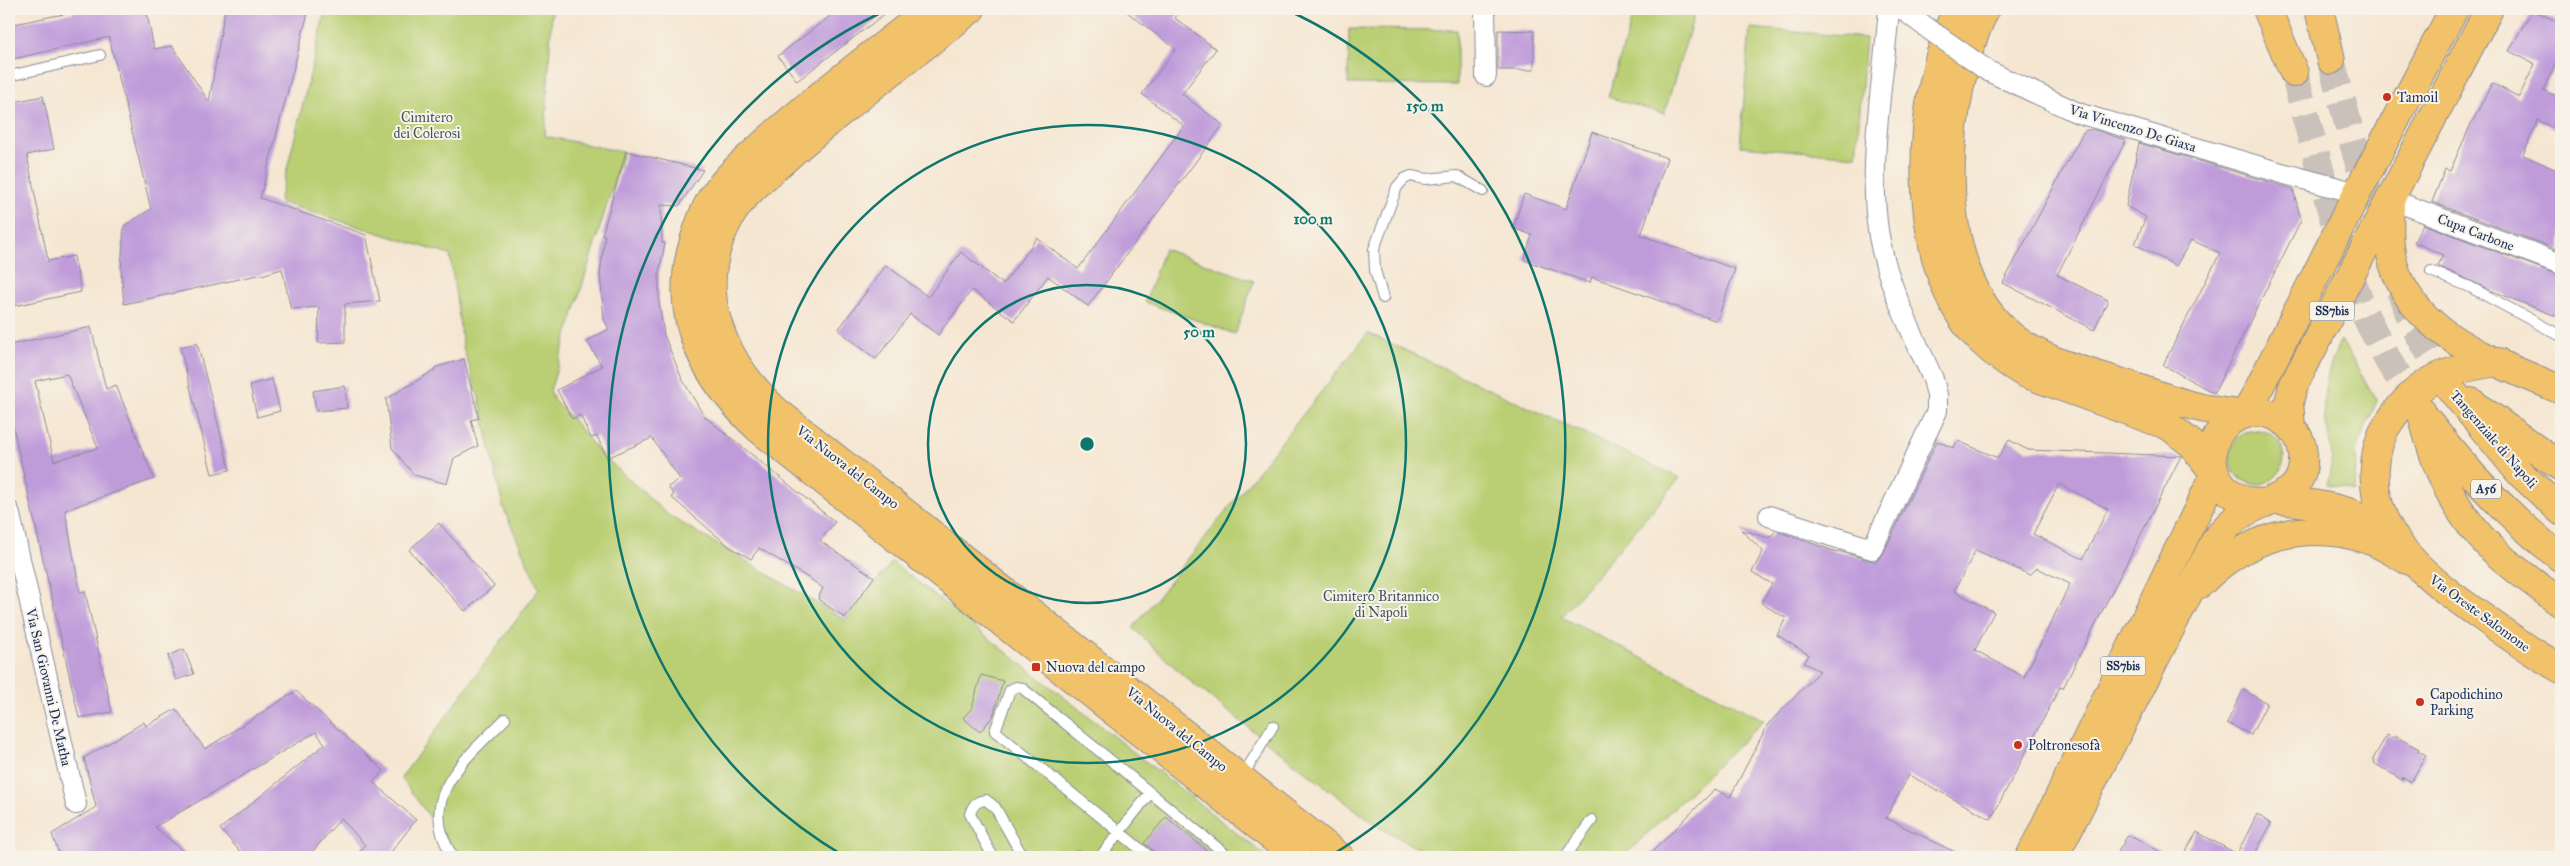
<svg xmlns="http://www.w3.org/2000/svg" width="2570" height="866" viewBox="0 0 2570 866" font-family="'IM FELL Great Primer',serif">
  <rect width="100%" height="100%" fill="#f7f3e8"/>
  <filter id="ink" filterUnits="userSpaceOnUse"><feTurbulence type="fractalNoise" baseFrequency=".02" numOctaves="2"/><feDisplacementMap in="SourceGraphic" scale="10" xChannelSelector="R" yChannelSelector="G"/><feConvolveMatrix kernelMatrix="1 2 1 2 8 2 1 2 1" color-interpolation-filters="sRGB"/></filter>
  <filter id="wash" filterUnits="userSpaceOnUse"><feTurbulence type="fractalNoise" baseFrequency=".0096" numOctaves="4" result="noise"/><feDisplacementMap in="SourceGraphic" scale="20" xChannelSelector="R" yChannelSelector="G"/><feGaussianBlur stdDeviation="1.12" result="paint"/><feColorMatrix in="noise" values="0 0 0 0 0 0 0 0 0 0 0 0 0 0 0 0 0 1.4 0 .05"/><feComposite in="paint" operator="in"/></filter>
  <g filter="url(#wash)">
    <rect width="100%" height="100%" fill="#f5e6d1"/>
    <path fill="#bacf73" stroke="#6a7f68" d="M 326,9 L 552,9 L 545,136 L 623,152 L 550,391 L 554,401 L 572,419 L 599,452 L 668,515 L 845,620 L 892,562 L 1267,857 L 459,857 L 401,778 L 539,589 L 503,507 L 479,398 L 463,347 L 450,255 L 279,202 Z
      M 1635,9 L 1696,9 L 1664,114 L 1608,97 Z
      M 1750,28 L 1866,38 L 1856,156 L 1740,146 Z
      M 1349,29 L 1457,30 L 1457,85 L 1348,84 Z
      M 1164,249 L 1254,281 L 1235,334 L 1145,302 Z
      M 1368,333 L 1680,478 L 1561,617 L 1764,720 L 1623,857 L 1432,857 L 1373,823 L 1264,740 L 1184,676 L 1133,628 Z
      M 2341,340 L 2377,401 L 2357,446 L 2354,491 L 2327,484 C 2338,448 2326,440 2324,407 C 2323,383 2331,361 2341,340 Z
      M2230 457a27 27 0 1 1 54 0a27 27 0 1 1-54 0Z"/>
    <g id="blocks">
      <path fill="#bf9bda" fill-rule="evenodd" d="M 74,9 L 146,9 L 154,49 L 172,46 L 209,102 L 225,9 L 309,9 L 260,198 L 366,235 L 380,301 L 345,304 L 345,342 L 318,343 L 319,307 L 291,309 L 282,269 L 258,276 L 258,275 L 124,304 L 121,269 L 124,226 L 151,209 L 109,37 L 9,60 L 9,25 L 74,12 Z
        M 839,9 L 891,9 L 797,81 L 778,56 Z
        M 1123,9 L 1182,9 L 1175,18 L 1216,49 L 1182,94 L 1223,125 L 1088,306 L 1048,276 L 1014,321 L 972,290 L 938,335 L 910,314 L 876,359 L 838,330 L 886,265 L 928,297 L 961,252 L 1003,284 L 1037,238 L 1078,269 L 1184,126 L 1142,94 L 1176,49 Z
        M 2532,10 L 2561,23 L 2561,54 L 2543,90 L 2561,98 L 2561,132 L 2538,120 L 2523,155 L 2561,172 L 2561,251 L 2432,202 L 2445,169 L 2450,171 L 2471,124 L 2492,83 L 2519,97 L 2535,64 L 2509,51 Z
        M 1498,30 L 1534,31 L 1534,70 L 1498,70 Z
        M 43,96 L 54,149 L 27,155 L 48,261 L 74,256 L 81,292 L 9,307 L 9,103 Z
        M 2086,130 L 2094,130 L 2126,140 L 2057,275 L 2108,300 L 2094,330 L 2003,283 L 2082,134 Z
        M 1592,132 L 1667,158 L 1641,235 L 1735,269 L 1717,321 L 1592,277 L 1590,283 L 1524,260 L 1532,235 L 1513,228 L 1524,194 L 1566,209 Z
        M 2139,143 L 2293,189 L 2301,220 L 2214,393 L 2163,365 L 2220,253 L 2191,240 L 2176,266 L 2135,244 L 2146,217 L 2126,206 Z
        M 626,151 L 703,170 L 679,206 L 661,205 L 662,243 L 665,243 L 659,273 L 659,303 L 664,335 L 682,379 L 704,416 L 835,522 L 820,541 L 874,577 L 845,618 L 818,599 L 823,588 L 810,579 L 759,548 L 751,559 L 730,547 L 671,497 L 674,495 L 668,487 L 680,479 L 652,438 L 607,458 L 597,436 L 591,438 L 580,415 L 572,419 L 557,390 L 602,366 L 587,341 L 609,329 L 604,319 L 600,274 L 605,235 L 602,235 Z
        M 2423,224 L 2561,276 L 2561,318 L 2495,292 L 2438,266 L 2443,255 L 2414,242 Z
        M 91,327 L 106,389 L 116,385 L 154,479 L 65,510 L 80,592 L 85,591 L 112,712 L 79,718 L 9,409 L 9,345 ZM 67,374 L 98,448 L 54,461 L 35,381 Z
        M 197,343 L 230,470 L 212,474 L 180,347 Z
        M 464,359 L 479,418 L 471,420 L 478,446 L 454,458 L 447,484 L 414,475 L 392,448 L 386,399 L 435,370 L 434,368 Z
        M 272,379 L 280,411 L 257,417 L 250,385 Z
        M 345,386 L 347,408 L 316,411 L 313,391 Z
        M 2009,440 L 2028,450 L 2181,456 L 2063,688 L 2060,687 L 1991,819 L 1909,775 L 1886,818 L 1965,857 L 1647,857 L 1715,789 L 1730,797 L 1768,724 L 1820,671 L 1804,663 L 1809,655 L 1777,635 L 1786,618 L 1761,603 L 1772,584 L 1752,572 L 1763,551 L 1741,530 L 1769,538 L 1776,531 L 1837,552 L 1838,551 L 1876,562 L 1883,554 L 1937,441 L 1953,448 L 1958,441 L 1998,458 ZM 2059,484 L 2108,509 L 2083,559 L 2033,534 ZM 1976,550 L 2030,575 L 2037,568 L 2070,584 L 2024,677 L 1975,650 L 1994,612 L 1954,591 Z
        M 439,523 L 494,586 L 465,611 L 409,550 Z
        M 184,649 L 194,674 L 176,680 L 168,656 Z
        M 981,675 L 1003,681 L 993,716 L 980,732 L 963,718 L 972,708 Z
        M 2243,690 L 2267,703 L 2251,735 L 2227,723 Z
        M 296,691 L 384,771 L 373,782 L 416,820 L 387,857 L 355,857 L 365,845 L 341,818 L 308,857 L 245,857 L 220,829 L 325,744 L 316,732 L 155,827 L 190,857 L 60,857 L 52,834 L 96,807 L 84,758 L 144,722 L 146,726 L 176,709 L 205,749 Z
        M 2387,735 L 2394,738 L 2395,736 L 2419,749 L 2418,751 L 2426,755 L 2411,782 L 2403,777 L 2402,780 L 2374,763 L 2375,760 L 2373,759 Z
        M 2257,814 L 2271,824 L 2253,857 L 2182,857 L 2197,832 L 2237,854 Z
        M 1166,817 L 1215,857 L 1157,857 L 1155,852 L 1144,843 Z
        M 2128,835 L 2171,857 L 2115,857 Z"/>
    </g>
  </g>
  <g filter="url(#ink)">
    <use href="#blocks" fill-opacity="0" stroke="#888a98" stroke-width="1"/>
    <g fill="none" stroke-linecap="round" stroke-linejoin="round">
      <path stroke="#c9c1ba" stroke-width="28" stroke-dasharray="28 14" stroke-linecap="butt" d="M 2331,60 L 2375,224 L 2382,243
        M 2294,73 L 2343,255 L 2364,313 L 2389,362 L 2418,406
        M 2400,290 L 2413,324 L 2449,387"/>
      <g stroke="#888a98" stroke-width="12">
        <path id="service" d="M 9,76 L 100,55
          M 2431,271 L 2470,287 L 2561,336
          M 1383,298 L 1375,270 L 1374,249 L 1397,187 L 1404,179 L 1411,176 L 1426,179 L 1457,176 L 1483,191
          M 1242,777 L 1273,726
          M 1078,856 L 1079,857
          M 453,857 C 414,797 466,759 505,719
          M 993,857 L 970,814 C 973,805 976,801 986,800 L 995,807 L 1023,857
          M 1100,857 L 1150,793
          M 1150,857 L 995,731 L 1010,690 L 1016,687 L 1022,688 L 1229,857
          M 1565,857 L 1592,820"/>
      </g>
      <g stroke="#888a98" stroke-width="22">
        <path id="minor" d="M 1485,9 L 1486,76
          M 1902,9 L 1930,30
          M 1988,71 L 2078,113 L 2285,174 L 2357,193
          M 2390,199 L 2561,264
          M 9,511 L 76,804
          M 1769,516 L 1872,549 L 1937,411 L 1937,395 L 1933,379 C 1911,329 1883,278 1877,222 C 1869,157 1884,74 1889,9"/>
      </g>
      <g stroke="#888a98" stroke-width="30">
        <path id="primary" d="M 930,9 C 876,52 820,93 768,140 C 748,158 726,176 711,199 C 704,211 699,225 695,238 C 670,314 703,377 759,429 L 1297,857
          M 971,9 C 909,59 844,106 785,159 C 766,176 743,194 730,217 C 690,288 720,358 775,410 L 1340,857
          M 2390,206 C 2389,225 2388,244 2393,263 C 2414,338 2498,362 2561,390
          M 2498,362 C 2452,368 2419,378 2392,418 C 2381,432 2376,450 2375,467 C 2369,538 2434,583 2485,619 C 2510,637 2535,654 2561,669
          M 2246,414 L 2357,193 L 2454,9
          M 2291,427 L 2289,402 L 2293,386 L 2489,9
          M 2277,500 C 2317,503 2352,509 2388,529
          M 2200,584 C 2245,537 2303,519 2366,539 C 2380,543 2394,553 2407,560
          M 2030,857 L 2215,474
          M 2054,857 L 2216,539 C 2224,529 2233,519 2244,513 C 2272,496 2306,498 2303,454 C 2302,440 2294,427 2282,420 C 2272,413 2258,410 2246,414 C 2193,429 2205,504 2265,503"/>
      </g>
      <g stroke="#888a98" stroke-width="30">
        <path id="motorway" d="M 1957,9 C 1917,94 1908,254 1971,330 C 1986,348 2004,361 2024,373 L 2169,426 L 2192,444 L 2215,474
          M 1985,9 C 1943,97 1926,270 2014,338 C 2046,363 2090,372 2129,385 C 2167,398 2205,413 2246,414
          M 2267,9 L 2294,73
          M 2319,9 L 2331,60
          M 2449,387 L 2520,473 L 2561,511
          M 2471,402 L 2561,467
          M 2421,410 C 2435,468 2454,516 2500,556 C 2519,573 2541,588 2561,603
          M 2429,422 C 2467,473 2511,519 2561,558"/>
      </g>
      <use href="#service" stroke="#fff" stroke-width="10"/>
      <use href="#minor" stroke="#fff" stroke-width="20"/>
      <use href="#primary" stroke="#f2c26a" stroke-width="28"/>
      <use href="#motorway" stroke="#f2c26a" stroke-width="28"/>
      <g stroke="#888a98" stroke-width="22" stroke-linecap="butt">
        <path id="minor-bridge" d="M 1930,30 L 1988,71"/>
      </g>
      <use href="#minor-bridge" stroke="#fff" stroke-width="20"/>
    </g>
  </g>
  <g fill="none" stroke="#0f766e" stroke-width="2.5">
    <circle cx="1087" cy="444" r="159"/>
    <circle cx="1087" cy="444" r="319"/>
    <path d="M844 856A478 478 0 0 1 889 9M1285 9A478 478 0 0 1 1330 856"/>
  </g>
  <g fill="#c8321e" stroke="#f7f3e8" stroke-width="2">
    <circle cx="2387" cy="97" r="5"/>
    <rect x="1031" y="662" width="10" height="10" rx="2.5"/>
    <circle cx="2420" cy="702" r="5"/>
    <circle cx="2018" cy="745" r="5"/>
  </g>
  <g text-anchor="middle" stroke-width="4" stroke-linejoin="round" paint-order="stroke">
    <g fill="#f7f3e8" stroke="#5d6a87" stroke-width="1">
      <rect x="2309.5" y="301.5" width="45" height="19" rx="4"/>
      <rect x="2471" y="479.5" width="30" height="19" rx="4"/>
      <rect x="2100.5" y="656.5" width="45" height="19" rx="4"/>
    </g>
    <g font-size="12" font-weight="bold" fill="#1b2f5e">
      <text x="2332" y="315">SS7bis</text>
      <text x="2486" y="493">A56</text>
      <text x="2123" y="670">SS7bis</text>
    </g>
    <g font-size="14" fill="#1b2f5e" stroke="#f7f3e8" text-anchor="start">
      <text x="2397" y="102">Tamoil</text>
      <text x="1046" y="672">Nuova del campo</text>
      <text x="2430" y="699">Capodichino<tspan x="2430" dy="16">Parking</tspan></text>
      <text x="2028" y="750">Poltronesofà</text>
    </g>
    <g font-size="14" fill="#435763" stroke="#f7f3e8">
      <text x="427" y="122">Cimitero<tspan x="427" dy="16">dei Colerosi</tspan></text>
      <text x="1381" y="601">Cimitero Britannico<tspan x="1381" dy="16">di Napoli</tspan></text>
    </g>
    <g font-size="14" fill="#1b2f5e" stroke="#f7f3e8">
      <text transform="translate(2133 128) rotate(17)" y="5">Via Vincenzo De Giaxa</text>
      <text transform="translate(2476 232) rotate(21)" y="5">Cupa Carbone</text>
      <text transform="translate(2494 439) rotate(49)" y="5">Tangenziale di Napoli</text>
      <text transform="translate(848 467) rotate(38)" y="5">Via Nuova del Campo</text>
      <text transform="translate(2480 613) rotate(36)" y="5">Via Oreste Salomone</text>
      <text transform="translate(49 687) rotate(77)" y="5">Via San Giovanni De Matha</text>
      <text transform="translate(1177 729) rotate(39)" y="5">Via Nuova del Campo</text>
    </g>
  </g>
  <circle cx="1087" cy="444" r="8" fill="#0f766e" stroke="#f7f3e8" stroke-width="2.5"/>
  <g font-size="15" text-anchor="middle" font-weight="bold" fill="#0f766e" stroke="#f7f3e8" stroke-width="4" stroke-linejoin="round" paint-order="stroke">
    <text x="1425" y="111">150 m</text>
    <text x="1313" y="224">100 m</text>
    <text x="1199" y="337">50 m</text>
  </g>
  <rect width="2570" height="866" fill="none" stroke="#f7f3e8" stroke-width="30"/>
</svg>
